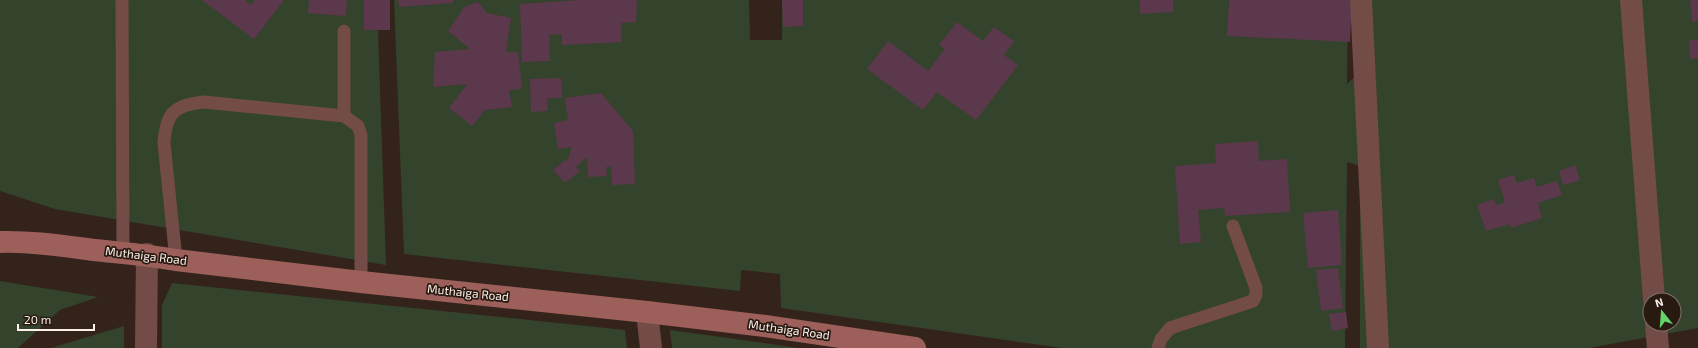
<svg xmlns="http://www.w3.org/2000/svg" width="1698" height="348" viewBox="0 0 1698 348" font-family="'Exo 2',sans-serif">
  <rect width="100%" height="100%" fill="#34231b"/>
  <path fill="#34432b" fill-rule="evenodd" d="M 0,0 L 377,0 L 386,265 L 55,209 L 0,191 Z
    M 394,0 L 749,0 L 750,40 L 782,40 L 782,0 L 1348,0 L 1347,84 L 1360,72 L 1360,0 L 1698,0 L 1698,328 L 1589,348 L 1360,348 L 1360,166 L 1347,162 L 1345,348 L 1062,348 L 781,308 L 780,274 L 741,270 L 740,291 L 404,254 ZM 1650,300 L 1674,300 L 1674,324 L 1650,324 Z
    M 0,281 L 98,297 L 60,310 L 18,348 L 0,348 Z
    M 172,283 L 625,330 L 627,348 L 162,348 L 162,305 Z
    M 124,326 L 124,348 L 51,348 Z
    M 670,330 L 799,348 L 672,348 Z"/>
  <path fill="#5c384d" d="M 202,0 L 245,0 L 251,5 L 255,0 L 284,0 L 254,39 Z
    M 309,0 L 347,0 L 346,16 L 308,13 Z
    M 364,0 L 390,0 L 390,30 L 364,30 Z
    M 398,0 L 453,0 L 453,3 L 399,7 Z
    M 581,0 L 637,0 L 636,22 L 621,23 L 622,42 L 562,45 L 562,34 L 549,35 L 550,61 L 522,62 L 520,4 Z
    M 782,0 L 803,0 L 803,26 L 783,27 Z
    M 1140,0 L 1173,0 L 1173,12 L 1140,14 Z
    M 1229,0 L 1352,0 L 1350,42 L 1227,36 Z
    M 1690,0 L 1698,0 L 1698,21 L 1692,22 Z
    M 478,2 L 487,13 L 511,18 L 506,52 L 518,52 L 522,89 L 509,90 L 512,107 L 485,110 L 472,126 L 449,108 L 467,84 L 433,87 L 435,52 L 470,49 L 448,31 L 464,7 Z
    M 957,22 L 983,41 L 994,27 L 1014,41 L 1004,55 L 1018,65 L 976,120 L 937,92 L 923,110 L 867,69 L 888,41 L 928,71 L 945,49 L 939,45 Z
    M 1689,40 L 1698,40 L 1698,58 L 1690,59 Z
    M 561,78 L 562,98 L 547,98 L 548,111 L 531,112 L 530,79 Z
    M 601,93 L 633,131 L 635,184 L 612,185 L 611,167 L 606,167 L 607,176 L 588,177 L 587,157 L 576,167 L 580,171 L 565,183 L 553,170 L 565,160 L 567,161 L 572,147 L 558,149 L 554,123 L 568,120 L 565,98 Z
    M 1258,141 L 1259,161 L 1287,159 L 1290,212 L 1225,216 L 1224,208 L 1198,210 L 1201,242 L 1180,244 L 1175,166 L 1216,163 L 1215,144 Z
    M 1575,165 L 1580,180 L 1563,185 L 1559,171 Z
    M 1514,175 L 1517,183 L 1534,178 L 1537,187 L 1557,181 L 1562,195 L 1538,203 L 1542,218 L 1511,228 L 1510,224 L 1486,231 L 1477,205 L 1494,199 L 1496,205 L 1505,202 L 1498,180 Z
    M 1338,210 L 1342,265 L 1308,268 L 1303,213 Z
    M 1338,268 L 1343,308 L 1321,311 L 1316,270 Z
    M 1346,312 L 1348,328 L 1332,331 L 1329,314 Z"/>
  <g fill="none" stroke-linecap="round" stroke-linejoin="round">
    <path stroke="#734c48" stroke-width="13" d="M 122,0 L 123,253
      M 344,31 L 344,116
      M 176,260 L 164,143 C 166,113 174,105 204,102 L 344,116 L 358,126 L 361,135 L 361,282
      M 1158,348 L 1161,339 L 1170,328 L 1253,301 L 1256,295 L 1256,288 L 1233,226"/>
    <path stroke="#734c48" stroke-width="22" d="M 1361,0 L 1378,348
      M 1631,0 L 1654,300
      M 647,312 L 651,348
      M 1656,324 L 1658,348
      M 146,348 L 147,254"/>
    <path stroke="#9c5f59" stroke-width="22" d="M 0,242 C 32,241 63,246 94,250 C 122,253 149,255 176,260 L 361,282 L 647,312 L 765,326 L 915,348"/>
  </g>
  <g text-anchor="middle" stroke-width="3.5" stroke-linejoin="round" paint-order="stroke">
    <g font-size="12" fill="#fcf0ea" stroke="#291a11">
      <text transform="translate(146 256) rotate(7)" y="4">Muthaiga Road</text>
      <text transform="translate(468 293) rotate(6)" y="4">Muthaiga Road</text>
      <text transform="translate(789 330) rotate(8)" y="4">Muthaiga Road</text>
    </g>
  </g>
  <g transform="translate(1662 312) rotate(343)"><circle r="19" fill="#291a11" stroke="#7d7068"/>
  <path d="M0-3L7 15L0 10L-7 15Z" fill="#65d467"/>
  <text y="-6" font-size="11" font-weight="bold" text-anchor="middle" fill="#fcf0ea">N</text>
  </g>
  <path d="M18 324v6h76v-6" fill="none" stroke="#fcf0ea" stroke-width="2"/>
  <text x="24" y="324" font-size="12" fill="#fcf0ea" stroke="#291a11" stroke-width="3" paint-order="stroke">20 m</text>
</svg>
